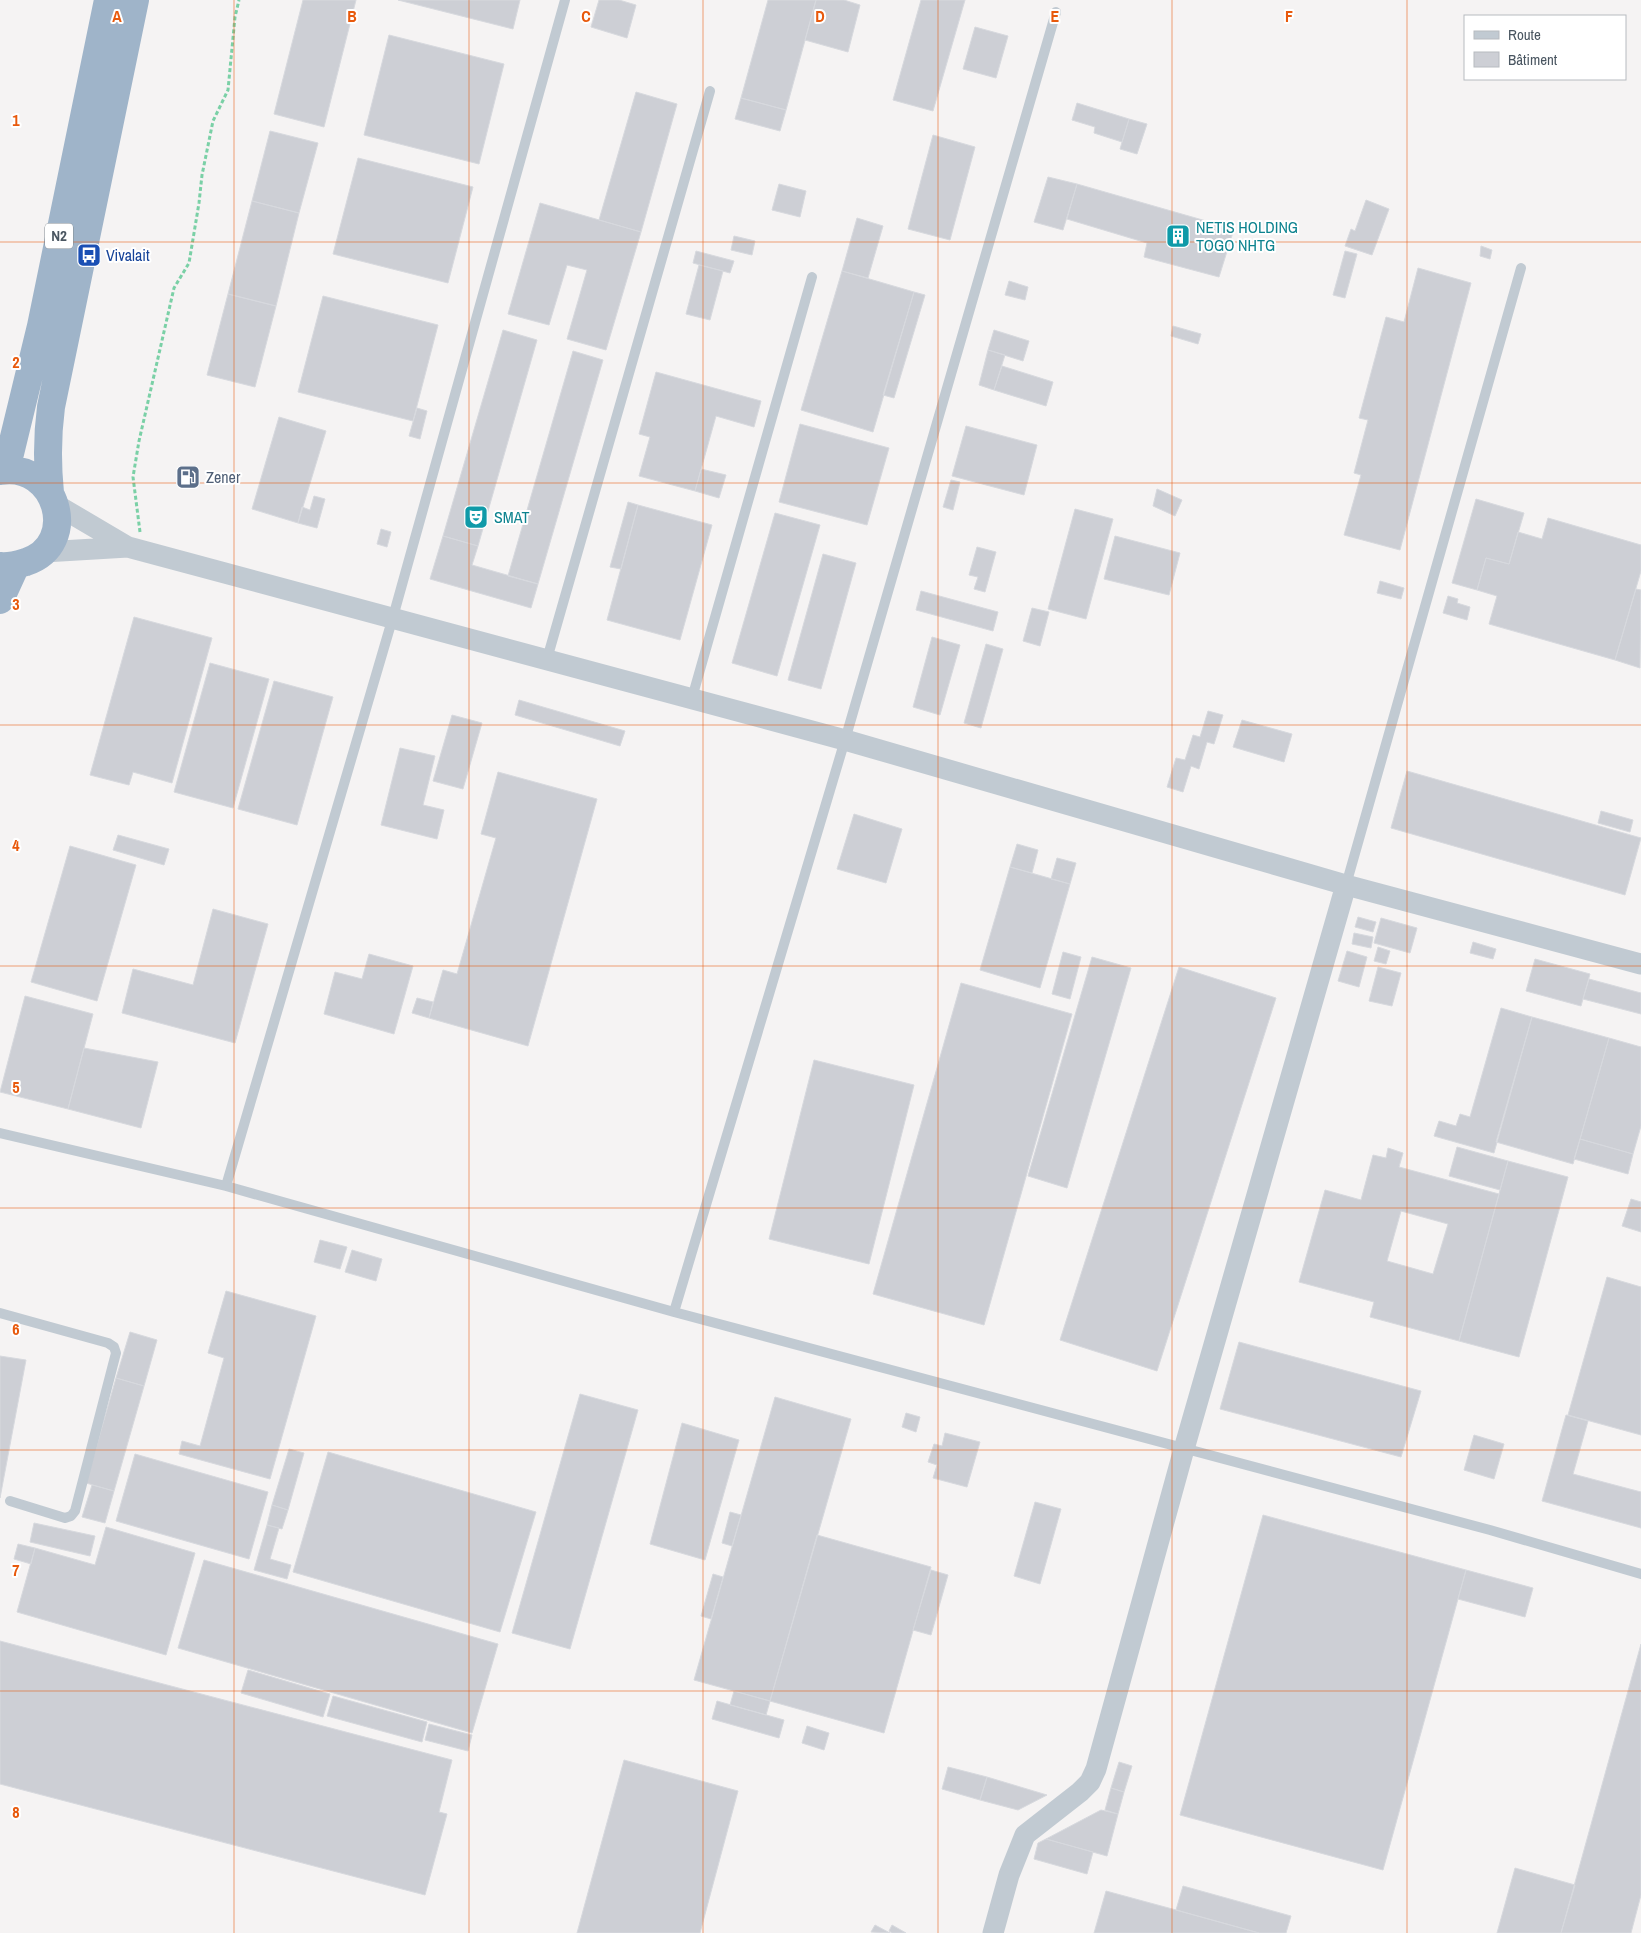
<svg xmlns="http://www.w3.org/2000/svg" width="1641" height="1933" viewBox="0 0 1641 1933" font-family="'Archivo Narrow',sans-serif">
  <rect width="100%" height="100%" fill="#f5f3f3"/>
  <path fill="#cdcfd5" stroke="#d7d9de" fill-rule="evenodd" d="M 303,0 L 356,0 L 324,127 L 274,114 Z
    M 398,0 L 520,0 L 513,29 Z
    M 599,0 L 619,0 L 636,5 L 627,38 L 591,27 Z
    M 768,0 L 816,0 L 786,110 L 741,98 Z
    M 816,0 L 844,0 L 860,5 L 848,52 L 805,40 Z
    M 921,0 L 965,0 L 933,111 L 893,100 Z
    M 975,27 L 1008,36 L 996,78 L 963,69 Z
    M 389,35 L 504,64 L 479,164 L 364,135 Z
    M 636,92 L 677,104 L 641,232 L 599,220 Z
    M 741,98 L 786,110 L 780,131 L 735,119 Z
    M 1077,103 L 1129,119 L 1122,142 L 1094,133 L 1095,127 L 1072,120 Z
    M 1129,119 L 1147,124 L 1137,154 L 1120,149 Z
    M 270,131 L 318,143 L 299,213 L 252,201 Z
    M 933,135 L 975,147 L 950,240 L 908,229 Z
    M 358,158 L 473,187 L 448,283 L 333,254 Z
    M 1048,177 L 1077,184 L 1063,230 L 1034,222 Z
    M 779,184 L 806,191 L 800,217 L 772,210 Z
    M 1077,184 L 1234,229 L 1219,277 L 1144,257 L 1147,243 L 1067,219 Z
    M 1366,200 L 1389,209 L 1372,255 L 1345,246 L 1351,229 L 1355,231 Z
    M 252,201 L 299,213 L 276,306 L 228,294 Z
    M 540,203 L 641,232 L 606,350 L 567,339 L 587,270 L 567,265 L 549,325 L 508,314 Z
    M 857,218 L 883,226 L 868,278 L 842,271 Z
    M 734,236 L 755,241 L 752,255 L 731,250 Z
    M 1481,246 L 1492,250 L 1490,259 L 1480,256 Z
    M 696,251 L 734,261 L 730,273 L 693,263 Z
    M 1345,251 L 1357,254 L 1345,298 L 1333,295 Z
    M 699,265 L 723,271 L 710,320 L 686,314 Z
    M 1418,268 L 1471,283 L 1400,550 L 1344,535 L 1361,475 L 1354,473 L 1368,420 L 1359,418 L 1386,317 L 1404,322 Z
    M 842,271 L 914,292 L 873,432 L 801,410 Z
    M 1009,281 L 1028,287 L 1025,300 L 1005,295 Z
    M 914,292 L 925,295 L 894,398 L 883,395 Z
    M 228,294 L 276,306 L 255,387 L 207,375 Z
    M 323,296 L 438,325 L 413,421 L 298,392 Z
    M 1173,326 L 1201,334 L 1198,344 L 1171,336 Z
    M 503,330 L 537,340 L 478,546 L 443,536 Z
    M 994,330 L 1029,341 L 1023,361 L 988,350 Z
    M 988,350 L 1005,355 L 994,390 L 979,385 Z
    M 573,351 L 603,360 L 538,584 L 508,576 Z
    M 1002,366 L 1053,382 L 1046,406 L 994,390 Z
    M 656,372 L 761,401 L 754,427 L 716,416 L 695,491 L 639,476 L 650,437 L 639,434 Z
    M 417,408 L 427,411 L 420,439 L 409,436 Z
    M 279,417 L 326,431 L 298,523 L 252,509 Z
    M 800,424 L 889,448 L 867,525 L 779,502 Z
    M 966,426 L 1037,445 L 1024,495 L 952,476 Z
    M 701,469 L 726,475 L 719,498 L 695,491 Z
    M 951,480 L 960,482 L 953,510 L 943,507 Z
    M 1157,489 L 1182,500 L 1175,516 L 1153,506 Z
    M 314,496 L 325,499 L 317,528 L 298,523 L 302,507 L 310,510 Z
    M 1476,499 L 1524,513 L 1509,564 L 1486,558 L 1477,590 L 1452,583 Z
    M 628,502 L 638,505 L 621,569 L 610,567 Z
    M 638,505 L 712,525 L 680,640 L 607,620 Z
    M 1075,509 L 1113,519 L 1086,619 L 1048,609 Z
    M 775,513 L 820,525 L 777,676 L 732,663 Z
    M 1548,518 L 1641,545 L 1641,571 L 1615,660 L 1489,624 L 1497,596 L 1477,590 L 1486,558 L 1509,564 L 1518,532 L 1542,539 Z
    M 381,529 L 391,532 L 387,547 L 377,544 Z
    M 443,536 L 478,546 L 472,565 L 538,584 L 531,608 L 430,579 Z
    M 1115,536 L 1180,553 L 1169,595 L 1104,579 Z
    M 977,547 L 996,552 L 985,592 L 974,589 L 978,577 L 969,575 Z
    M 823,554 L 856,563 L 821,689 L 788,680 Z
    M 1380,581 L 1404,588 L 1401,599 L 1377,593 Z
    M 1636,589 L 1641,590 L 1640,668 L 1615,660 Z
    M 921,591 L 998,612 L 993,631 L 916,610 Z
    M 1448,596 L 1458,599 L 1457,603 L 1470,607 L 1467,620 L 1443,613 Z
    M 1032,608 L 1049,612 L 1040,646 L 1023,641 Z
    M 134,617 L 212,638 L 172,783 L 133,772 L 129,785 L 90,775 Z
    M 932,637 L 960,645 L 940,715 L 913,707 Z
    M 986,644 L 1003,649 L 981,728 L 964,723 Z
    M 210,663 L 269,679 L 233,808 L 174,792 Z
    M 274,681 L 333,697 L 297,825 L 238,809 Z
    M 519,700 L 625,731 L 620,746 L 515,715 Z
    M 1208,711 L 1223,715 L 1214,744 L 1207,742 L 1199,769 L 1191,766 L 1183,792 L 1167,787 L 1176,758 L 1185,760 L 1193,735 L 1200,737 Z
    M 452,715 L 482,723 L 463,789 L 433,781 Z
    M 1242,720 L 1292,734 L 1284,762 L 1233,747 Z
    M 400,748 L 435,756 L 423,805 L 444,810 L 437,839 L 381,825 Z
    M 1407,771 L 1641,838 L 1625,895 L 1391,828 Z
    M 498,772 L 597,799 L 528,1046 L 429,1018 L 443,970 L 457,974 L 496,838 L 481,834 Z
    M 1601,811 L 1633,820 L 1630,832 L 1598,823 Z
    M 854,814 L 902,829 L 886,883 L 837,869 Z
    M 118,835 L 169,849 L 164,865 L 113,850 Z
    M 1017,844 L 1038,850 L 1032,873 L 1010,867 Z
    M 70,846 L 136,865 L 97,1001 L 31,982 Z
    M 1057,858 L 1076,863 L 1070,884 L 1051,879 Z
    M 1010,867 L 1070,884 L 1040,988 L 980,970 Z
    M 213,909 L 268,924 L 235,1043 L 122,1013 L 133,969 L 193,985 Z
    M 1358,917 L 1376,922 L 1373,932 L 1355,927 Z
    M 1381,918 L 1417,928 L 1410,953 L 1374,943 Z
    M 1354,933 L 1373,937 L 1371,948 L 1352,944 Z
    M 1473,942 L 1496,949 L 1493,959 L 1470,953 Z
    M 1378,947 L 1390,951 L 1386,964 L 1374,961 Z
    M 1347,951 L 1367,957 L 1359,987 L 1338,981 Z
    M 1063,952 L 1081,957 L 1070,999 L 1052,994 Z
    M 369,954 L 413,966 L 394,1034 L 324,1014 L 335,972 L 362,979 Z
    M 1092,957 L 1131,968 L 1067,1188 L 1028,1176 Z
    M 1535,959 L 1590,974 L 1581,1006 L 1526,991 Z
    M 1179,967 L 1276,998 L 1157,1371 L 1060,1340 Z
    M 1378,967 L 1401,973 L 1392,1006 L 1369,1001 Z
    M 1589,979 L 1641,993 L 1641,1014 L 1583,999 Z
    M 961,983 L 1072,1014 L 984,1325 L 873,1294 Z
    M 25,996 L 93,1014 L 68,1109 L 0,1092 Z
    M 417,998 L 433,1002 L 429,1018 L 412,1013 Z
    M 1501,1008 L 1532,1017 L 1494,1153 L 1434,1136 L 1439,1121 L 1456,1126 L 1460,1114 L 1470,1117 Z
    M 1532,1017 L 1609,1038 L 1573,1164 L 1496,1142 Z
    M 1609,1038 L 1641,1047 L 1641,1126 L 1633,1154 L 1580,1139 Z
    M 84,1048 L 158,1062 L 141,1128 L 68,1109 Z
    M 814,1060 L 914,1085 L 869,1264 L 769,1239 Z
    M 1580,1139 L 1633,1154 L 1628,1174 L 1574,1159 Z
    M 1457,1147 L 1508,1161 L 1500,1190 L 1449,1176 Z
    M 1388,1148 L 1403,1153 L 1399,1167 L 1499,1194 L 1459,1341 L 1370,1317 L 1374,1302 L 1299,1282 L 1325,1190 L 1361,1200 L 1373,1155 L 1386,1158 ZM 1401,1211 L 1448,1224 L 1433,1274 L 1387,1261 Z
    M 1508,1161 L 1568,1177 L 1519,1357 L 1459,1341 Z
    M 1631,1199 L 1641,1202 L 1641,1232 L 1622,1226 Z
    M 320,1240 L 347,1247 L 340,1269 L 314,1262 Z
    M 352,1250 L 382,1259 L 376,1281 L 345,1272 Z
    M 1607,1277 L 1641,1287 L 1641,1435 L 1568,1415 Z
    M 226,1291 L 316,1316 L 270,1479 L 179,1454 L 182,1441 L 200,1446 L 224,1358 L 208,1353 Z
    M 130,1332 L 157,1340 L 144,1386 L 116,1378 Z
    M 1239,1342 L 1421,1391 L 1401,1457 L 1220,1409 Z
    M 0,1356 L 26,1360 L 0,1498 Z
    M 116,1378 L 144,1386 L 114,1491 L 86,1483 Z
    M 580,1394 L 638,1410 L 570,1649 L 512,1633 Z
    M 775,1397 L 851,1419 L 770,1701 L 694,1680 Z
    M 906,1413 L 920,1417 L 916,1432 L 902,1427 Z
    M 1566,1415 L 1588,1421 L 1573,1474 L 1641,1492 L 1641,1528 L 1542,1501 Z
    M 682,1423 L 739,1440 L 705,1560 L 650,1544 Z
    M 945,1433 L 980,1442 L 967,1487 L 933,1478 L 937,1465 L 928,1462 L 934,1444 L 942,1446 Z
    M 1474,1435 L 1504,1444 L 1494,1479 L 1464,1470 Z
    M 289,1449 L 304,1453 L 288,1510 L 272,1505 Z
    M 328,1452 L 536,1512 L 500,1632 L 293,1572 Z
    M 135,1454 L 268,1492 L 249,1559 L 116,1521 Z
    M 92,1485 L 114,1491 L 105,1523 L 82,1517 Z
    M 1035,1502 L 1061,1509 L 1040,1584 L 1014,1576 Z
    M 272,1505 L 288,1510 L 282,1529 L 267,1525 Z
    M 730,1512 L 741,1515 L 732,1546 L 722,1543 Z
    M 1263,1515 L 1466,1570 L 1383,1870 L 1180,1815 Z
    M 34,1523 L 95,1536 L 90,1556 L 30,1542 Z
    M 267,1525 L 279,1528 L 270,1559 L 291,1565 L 287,1579 L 254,1570 Z
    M 106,1527 L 195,1553 L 166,1655 L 17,1612 L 35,1548 L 95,1565 Z
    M 817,1535 L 931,1567 L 884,1733 L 770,1701 Z
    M 18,1544 L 35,1548 L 31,1564 L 14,1559 Z
    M 204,1560 L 498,1644 L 472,1733 L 178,1648 Z
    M 931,1570 L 948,1575 L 931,1635 L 913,1630 Z
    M 1466,1570 L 1533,1588 L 1525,1617 L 1458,1599 Z
    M 713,1574 L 723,1577 L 711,1619 L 701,1616 Z
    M 0,1641 L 452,1760 L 439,1812 L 447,1814 L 425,1895 L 0,1784 Z
    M 1641,1644 L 1641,1895 L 1631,1933 L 1561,1933 Z
    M 248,1670 L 330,1694 L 323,1717 L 241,1693 Z
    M 734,1691 L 770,1701 L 766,1715 L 730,1705 Z
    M 333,1696 L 427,1722 L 422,1742 L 327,1716 Z
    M 717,1701 L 784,1720 L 779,1738 L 712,1719 Z
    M 429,1724 L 472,1735 L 468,1751 L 425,1740 Z
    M 807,1726 L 829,1733 L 824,1750 L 802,1743 Z
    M 624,1760 L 738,1791 L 700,1933 L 577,1933 Z
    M 1119,1762 L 1132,1766 L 1124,1792 L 1111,1788 Z
    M 948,1767 L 987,1777 L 980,1800 L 942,1789 Z
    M 987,1777 L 1047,1795 L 1018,1810 L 980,1800 Z
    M 1111,1788 L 1124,1792 L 1118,1814 L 1105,1810 Z
    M 1101,1810 L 1118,1814 L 1107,1856 L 1046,1839 Z
    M 1046,1839 L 1093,1852 L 1087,1874 L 1034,1859 L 1038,1843 Z
    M 1515,1868 L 1575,1885 L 1561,1933 L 1497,1933 Z
    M 1183,1886 L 1291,1916 L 1286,1933 L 1259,1933 L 1176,1910 Z
    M 1106,1891 L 1176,1910 L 1259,1933 L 1094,1933 Z
    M 875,1925 L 890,1933 L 871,1932 Z
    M 892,1925 L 906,1933 L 892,1933 L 889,1931 Z"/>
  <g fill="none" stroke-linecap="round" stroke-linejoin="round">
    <path stroke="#7ad0a6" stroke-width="3" stroke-dasharray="4 2.5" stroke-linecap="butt" d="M 140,532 L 133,477 L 139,441 L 174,288 L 189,263 L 199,203 L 202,175 L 213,121 L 228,90 L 235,17 L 239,0"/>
    <path stroke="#c1cad2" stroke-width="10" d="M 547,659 L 710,91
      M 692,698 L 812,277
      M 1346,885 L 1521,268
      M 0,1133 L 226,1186 L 674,1312 L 1490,1530 L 1641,1574
      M 226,1186 L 393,617 L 565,0
      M 674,1312 L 845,740 L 1056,12
      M 0,1313 L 108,1343 L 114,1347 L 116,1353 L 75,1511 L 71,1516 L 65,1518 L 10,1501"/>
    <path stroke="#c1cad2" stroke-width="21" d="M 55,504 L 128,547 L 845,740 L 1346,885 L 1641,964
      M 44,552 L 128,547
      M 993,1933 L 1009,1875 L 1025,1835 L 1080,1792 L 1090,1782 L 1096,1769 L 1184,1449 L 1346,885"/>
    <path stroke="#9fb4c9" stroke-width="28" d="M 6,470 L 41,326 L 108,0
      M 0,471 C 57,461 81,544 26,562 C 16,565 10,567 0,566
      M 50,493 C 47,463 47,437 51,407 L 135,0
      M 0,600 L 16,565"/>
  </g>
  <path fill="none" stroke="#e8590c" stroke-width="1" stroke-opacity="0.55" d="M 234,0 L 234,1933M 469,0 L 469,1933M 703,0 L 703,1933M 938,0 L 938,1933M 1172,0 L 1172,1933M 1407,0 L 1407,1933M 0,242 L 1641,242M 0,483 L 1641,483M 0,725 L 1641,725M 0,966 L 1641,966M 0,1208 L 1641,1208M 0,1450 L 1641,1450M 0,1691 L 1641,1691"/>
  <defs>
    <g id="building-square" transform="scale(1.25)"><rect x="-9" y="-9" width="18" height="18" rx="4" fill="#0f9aa8" stroke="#fff"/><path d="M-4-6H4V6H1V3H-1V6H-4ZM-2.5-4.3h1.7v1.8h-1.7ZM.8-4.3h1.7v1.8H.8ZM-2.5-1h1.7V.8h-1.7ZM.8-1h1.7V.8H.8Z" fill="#fff"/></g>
    <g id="bus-square" transform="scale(1.25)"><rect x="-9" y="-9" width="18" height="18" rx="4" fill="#1a4fb4" stroke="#fff"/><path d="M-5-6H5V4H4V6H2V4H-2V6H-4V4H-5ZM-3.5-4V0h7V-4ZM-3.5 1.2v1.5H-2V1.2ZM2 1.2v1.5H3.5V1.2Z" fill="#fff"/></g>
    <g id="fuel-square" transform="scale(1.25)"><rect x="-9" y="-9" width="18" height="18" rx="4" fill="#5c6f8a" stroke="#fff"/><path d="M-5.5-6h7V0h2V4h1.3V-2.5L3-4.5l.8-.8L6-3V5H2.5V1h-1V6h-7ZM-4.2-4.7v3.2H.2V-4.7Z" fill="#fff"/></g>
    <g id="theatre-square" transform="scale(1.25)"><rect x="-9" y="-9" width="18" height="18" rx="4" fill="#0f9aa8" stroke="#fff"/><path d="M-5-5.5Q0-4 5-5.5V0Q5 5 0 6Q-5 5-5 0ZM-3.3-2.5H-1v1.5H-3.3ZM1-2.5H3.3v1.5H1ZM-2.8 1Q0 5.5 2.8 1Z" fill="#fff"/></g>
  </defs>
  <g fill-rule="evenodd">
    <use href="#building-square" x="1178" y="236"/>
    <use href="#bus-square" x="89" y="255"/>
    <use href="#fuel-square" x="188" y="477"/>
    <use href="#theatre-square" x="476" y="517"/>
  </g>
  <g text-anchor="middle" stroke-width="4" stroke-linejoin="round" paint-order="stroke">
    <rect fill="#fff" stroke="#808990" stroke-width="1" x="45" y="223.5" width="28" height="25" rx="4"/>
    <g font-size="15" font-weight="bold" fill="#4a5661">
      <text x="59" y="241">N2</text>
    </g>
    <g font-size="16" fill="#0d838f" stroke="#fff" text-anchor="start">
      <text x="1196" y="233">NETIS HOLDING<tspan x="1196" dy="18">TOGO NHTG</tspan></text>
      <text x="494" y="523">SMAT</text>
    </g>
    <g font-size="16" fill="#164399" stroke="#fff" text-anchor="start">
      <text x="106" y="261">Vivalait</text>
    </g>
    <g font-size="16" fill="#4e5e75" stroke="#fff" text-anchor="start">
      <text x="206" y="483">Zener</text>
    </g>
  </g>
  <g font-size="16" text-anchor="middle" font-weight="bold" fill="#e8590c" stroke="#fff" stroke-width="4" stroke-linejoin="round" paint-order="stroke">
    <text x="117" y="22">A</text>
    <text x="352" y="22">B</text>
    <text x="586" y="22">C</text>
    <text x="820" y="22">D</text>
    <text x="1055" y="22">E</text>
    <text x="1289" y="22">F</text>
    <text x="16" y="126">1</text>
    <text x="16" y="368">2</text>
    <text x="16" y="610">3</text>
    <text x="16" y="851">4</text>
    <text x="16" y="1093">5</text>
    <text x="16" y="1335">6</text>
    <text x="16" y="1576">7</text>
    <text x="16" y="1818">8</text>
  </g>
  <rect x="1464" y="15" width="162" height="65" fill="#ffffff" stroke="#b7bbc0"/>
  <rect x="1474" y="31" width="25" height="8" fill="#c1cad2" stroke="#b7bbc0"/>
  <text x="1508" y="40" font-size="15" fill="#4a5661">Route</text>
  <rect x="1474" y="52" width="25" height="15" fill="#cdcfd5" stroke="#b7bbc0"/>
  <text x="1508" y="65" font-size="15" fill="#4a5661">Bâtiment</text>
</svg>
